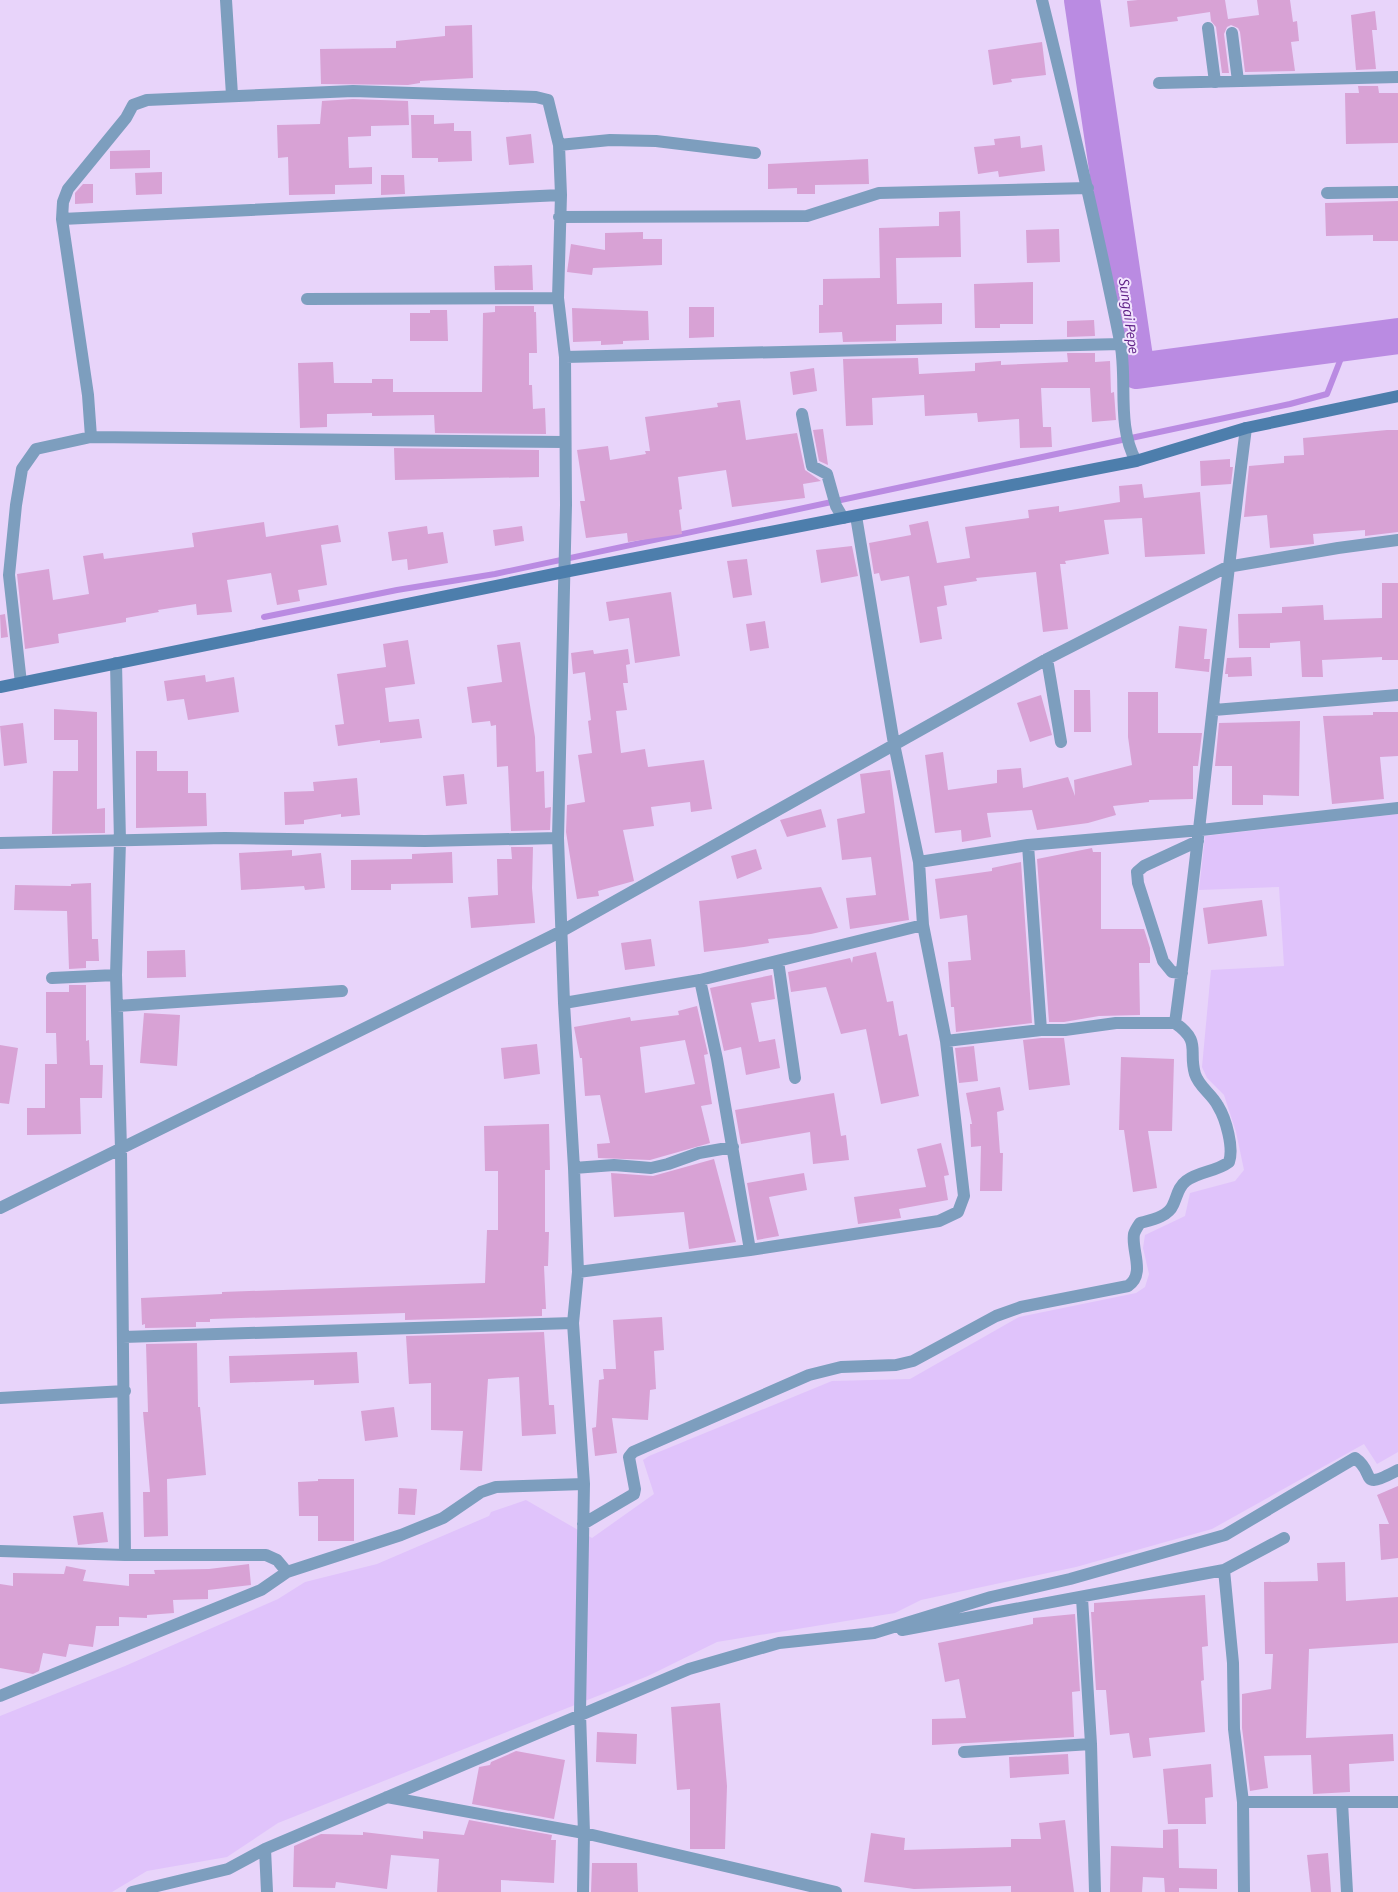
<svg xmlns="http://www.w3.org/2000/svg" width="1398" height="1892" viewBox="0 0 1398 1892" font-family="'Source Sans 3',sans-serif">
  <rect width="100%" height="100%" fill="#e8d4fa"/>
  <path fill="#e0c3fb" d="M 1398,814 L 1398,1452 L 1377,1464 L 1364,1444 L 1212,1529 L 1076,1567 L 921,1600 L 895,1613 L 717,1642 L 648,1676 L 278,1823 L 227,1857 L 147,1871 L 112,1892 L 0,1892 L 0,1716 L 125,1666 L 278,1599 L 305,1582 L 377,1564 L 489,1516 L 491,1512 L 526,1500 L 592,1538 L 654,1494 L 643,1460 L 649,1456 L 832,1381 L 910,1379 L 1019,1317 L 1136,1293 L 1145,1287 L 1149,1274 L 1143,1248 L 1145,1235 L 1185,1216 L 1190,1193 L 1235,1181 L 1244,1170 L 1236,1132 L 1224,1095 L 1207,1078 L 1202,1067 L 1211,970 L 1284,966 L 1279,887 L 1199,890 L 1205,836 Z"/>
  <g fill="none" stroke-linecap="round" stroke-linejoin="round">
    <path stroke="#ba8be2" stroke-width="6" d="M 264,617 L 397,590 L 495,574 L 1290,404 L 1327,394 L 1347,343"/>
    <path stroke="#ba8be2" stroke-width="36" d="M 1082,0 L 1137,371 L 1398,336"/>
  </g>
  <path fill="#d8a2d5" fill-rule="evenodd" d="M 1138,0 L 1225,0 L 1228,19 L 1259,15 L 1257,0 L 1290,0 L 1293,22 L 1297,21 L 1299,41 L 1291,42 L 1295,71 L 1245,72 L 1240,32 L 1238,28 L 1231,25 L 1227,27 L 1224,34 L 1229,73 L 1222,73 L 1216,27 L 1211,21 L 1210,12 L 1177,17 L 1178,21 L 1130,27 L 1127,1 Z
    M 1375,11 L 1377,30 L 1372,30 L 1376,69 L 1356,70 L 1351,15 Z
    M 472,25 L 473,78 L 420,81 L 420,83 L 408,85 L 321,84 L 320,49 L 396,48 L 396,41 L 445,36 L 445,26 Z
    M 1042,42 L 1046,75 L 1011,79 L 1012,82 L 993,85 L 988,50 Z
    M 1358,86 L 1378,86 L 1379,93 L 1398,93 L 1398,143 L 1346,144 L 1345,93 L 1359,93 Z
    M 353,99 L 408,101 L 409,125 L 371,126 L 371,136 L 348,137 L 349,168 L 372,167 L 372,184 L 335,185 L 335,194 L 289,195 L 288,157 L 278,158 L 277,125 L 320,124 L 322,101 Z
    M 411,115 L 434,115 L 434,124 L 454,123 L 454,131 L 471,131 L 472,161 L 438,162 L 438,158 L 412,158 Z
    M 531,134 L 534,163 L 509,165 L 506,137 Z
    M 1020,136 L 1021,148 L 1042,145 L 1045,171 L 999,177 L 998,171 L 978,174 L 974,147 L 995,145 L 994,139 Z
    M 150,150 L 150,168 L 110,169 L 110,151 Z
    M 868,159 L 869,184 L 815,185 L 815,194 L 797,194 L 797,188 L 768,189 L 768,164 Z
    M 162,172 L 162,194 L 136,195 L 135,173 Z
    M 381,175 L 404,175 L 405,194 L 381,195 Z
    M 83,184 L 93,184 L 93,203 L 75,204 L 75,193 Z
    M 1398,201 L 1398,241 L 1373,241 L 1373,235 L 1326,236 L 1325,203 Z
    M 960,211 L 961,257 L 896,258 L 897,304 L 942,303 L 942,324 L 896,325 L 896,341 L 843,342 L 842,332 L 819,333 L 819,305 L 823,305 L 823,279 L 880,278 L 879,228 L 939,226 L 939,212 Z
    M 1059,229 L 1060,262 L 1027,263 L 1026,230 Z
    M 643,232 L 643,239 L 662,239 L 662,265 L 593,268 L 592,275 L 567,272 L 571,244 L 605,250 L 605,233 Z
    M 532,265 L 533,290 L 495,290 L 494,266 Z
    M 1033,282 L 1033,324 L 1000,324 L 1000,328 L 975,328 L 974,284 Z
    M 495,306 L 534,306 L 534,312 L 536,312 L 537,353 L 529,353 L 529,385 L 532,385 L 533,409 L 545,408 L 546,434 L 435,433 L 434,415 L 372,416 L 372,413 L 327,414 L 327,427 L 300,428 L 298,363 L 333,362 L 334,383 L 372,383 L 372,379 L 393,379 L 393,392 L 482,392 L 483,313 L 495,312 Z
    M 689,307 L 714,307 L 714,337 L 689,338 Z
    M 572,308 L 648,311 L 649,340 L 623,341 L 623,344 L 601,345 L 601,341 L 573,342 Z
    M 430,310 L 447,310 L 448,341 L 410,341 L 410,313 L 430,313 Z
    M 1094,320 L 1095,336 L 1067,337 L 1067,321 Z
    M 1067,353 L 1095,353 L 1095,362 L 1110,361 L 1111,393 L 1114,392 L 1116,420 L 1092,422 L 1090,388 L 1041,388 L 1043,427 L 1051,427 L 1052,447 L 1020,448 L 1019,419 L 978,422 L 977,413 L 925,416 L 924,395 L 872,398 L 873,425 L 846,426 L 843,359 L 918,358 L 919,374 L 975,371 L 975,363 L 1001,361 L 1001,365 L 1068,362 Z
    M 814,368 L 817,391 L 793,395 L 790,372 Z
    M 740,400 L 746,440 L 797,433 L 805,470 L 821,481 L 803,484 L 805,498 L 732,507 L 726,470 L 678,477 L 682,509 L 679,510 L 682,534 L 628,542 L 627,533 L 586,538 L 580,501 L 585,501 L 577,450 L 608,446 L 610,460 L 646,454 L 645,451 L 650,451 L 645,417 L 718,407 L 717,403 Z
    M 823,429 L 828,465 L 819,461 L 813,430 Z
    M 1387,430 L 1398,430 L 1398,532 L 1365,536 L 1365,530 L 1313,534 L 1314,544 L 1270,548 L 1267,515 L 1244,517 L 1249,466 L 1284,463 L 1284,456 L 1304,455 L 1303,438 Z
    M 394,448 L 539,450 L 539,477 L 395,480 Z
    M 1230,459 L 1230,467 L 1233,467 L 1231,484 L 1201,486 L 1200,461 Z
    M 1142,484 L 1144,498 L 1200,492 L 1205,554 L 1145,557 L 1142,518 L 1104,520 L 1109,554 L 1065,561 L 1066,564 L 1060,564 L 1068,629 L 1043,632 L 1036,572 L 976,578 L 977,581 L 944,586 L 947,605 L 937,607 L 942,639 L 920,643 L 909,576 L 881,581 L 879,573 L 874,574 L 869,543 L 911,535 L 909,525 L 928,521 L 937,563 L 970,558 L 965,527 L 1029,518 L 1028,510 L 1059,506 L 1059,512 L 1120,502 L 1119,486 Z
    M 264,522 L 266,537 L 338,525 L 341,542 L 321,545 L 327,585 L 298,590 L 300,601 L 277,605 L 271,573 L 227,580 L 232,612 L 197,615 L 196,604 L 158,610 L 159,612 L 126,618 L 126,622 L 58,634 L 59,643 L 25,649 L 17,574 L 49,569 L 53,600 L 89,594 L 83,556 L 103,553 L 104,559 L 194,547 L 192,533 Z
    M 427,526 L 428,534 L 443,532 L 448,563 L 408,570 L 407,559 L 392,561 L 388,532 Z
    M 522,526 L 524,541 L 495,546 L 493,530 Z
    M 852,546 L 858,576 L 821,583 L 816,550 Z
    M 747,559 L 752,595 L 733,598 L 727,561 Z
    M 1382,583 L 1398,583 L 1398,660 L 1382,660 L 1382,657 L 1322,660 L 1323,677 L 1302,677 L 1300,641 L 1270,643 L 1270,648 L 1239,648 L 1238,614 L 1282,613 L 1282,607 L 1323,605 L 1324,620 L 1382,618 Z
    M 671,592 L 680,656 L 635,663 L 629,618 L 609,621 L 606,602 Z
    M 5,614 L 8,637 L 1,638 L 0,615 Z
    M 765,621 L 769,648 L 750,651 L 746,624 Z
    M 1179,626 L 1207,629 L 1204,659 L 1210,659 L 1209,672 L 1175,668 Z
    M 408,640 L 415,684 L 385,688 L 389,722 L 419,719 L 422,738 L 380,743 L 380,740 L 338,746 L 335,725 L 344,724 L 337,674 L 386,667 L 383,644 Z
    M 520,642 L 535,737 L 536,772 L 544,771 L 545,808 L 551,807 L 550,830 L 511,831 L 508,766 L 497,767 L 496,725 L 491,726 L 490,721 L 472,723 L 467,687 L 502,682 L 497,645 Z
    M 628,649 L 630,664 L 626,665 L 628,683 L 623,683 L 627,710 L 616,711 L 621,753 L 645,749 L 648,767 L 704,760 L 712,809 L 691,812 L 690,802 L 651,807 L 654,826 L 623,830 L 634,881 L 598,891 L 599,896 L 577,899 L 566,832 L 567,805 L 585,802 L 578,755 L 592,753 L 588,721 L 591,720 L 585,672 L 573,674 L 571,653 L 593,650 L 594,654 Z
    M 1251,657 L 1252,676 L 1228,677 L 1228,674 L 1225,674 L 1227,658 Z
    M 205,675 L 206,682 L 234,677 L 239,712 L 188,720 L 184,699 L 167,701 L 164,681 Z
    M 1074,690 L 1090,690 L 1091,732 L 1074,732 Z
    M 1128,692 L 1158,692 L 1158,733 L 1202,733 L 1198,766 L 1193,766 L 1193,799 L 1149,800 L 1149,802 L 1113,806 L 1116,815 L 1088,823 L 1037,830 L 1032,810 L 987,813 L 991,837 L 962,842 L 961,830 L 935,833 L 925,755 L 943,752 L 948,790 L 997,783 L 997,770 L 1021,768 L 1023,788 L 1068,777 L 1075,796 L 1074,780 L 1132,765 L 1128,737 Z
    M 1041,695 L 1052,735 L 1030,742 L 1017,703 Z
    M 54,709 L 97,712 L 97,809 L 105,808 L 105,833 L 52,834 L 53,771 L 78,771 L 78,740 L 54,740 Z
    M 1373,712 L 1398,712 L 1398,756 L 1380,757 L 1384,799 L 1332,804 L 1323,716 L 1373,715 Z
    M 1300,721 L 1299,796 L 1263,795 L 1263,805 L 1232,805 L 1232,766 L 1215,766 L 1219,723 Z
    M 23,723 L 27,763 L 4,766 L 0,726 Z
    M 136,751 L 157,751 L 157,771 L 188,771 L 188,793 L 206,793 L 207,826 L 136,828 Z
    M 890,770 L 909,920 L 850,929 L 846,898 L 876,895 L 871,857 L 842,860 L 837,819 L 865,813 L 860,774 Z
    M 464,774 L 467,804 L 446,806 L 443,776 Z
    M 357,778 L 360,815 L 341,817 L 341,814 L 304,820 L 304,824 L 285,825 L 284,792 L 314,791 L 313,782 Z
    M 821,809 L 826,827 L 787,837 L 780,820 Z
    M 511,847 L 533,847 L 532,888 L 535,923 L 471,928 L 468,897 L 498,895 L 497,859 L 512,859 Z
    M 1092,848 L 1093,852 L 1101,852 L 1101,929 L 1144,929 L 1150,948 L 1150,963 L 1139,963 L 1140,1015 L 1099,1016 L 1064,1022 L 1049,1022 L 1037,859 Z
    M 756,849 L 762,869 L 737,879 L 731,856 Z
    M 292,850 L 292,856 L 321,853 L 325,888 L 305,890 L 304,886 L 241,890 L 239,853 Z
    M 452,852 L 453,883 L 391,884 L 391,890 L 351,890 L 351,860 L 412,859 L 412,854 Z
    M 1021,862 L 1032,1023 L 956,1032 L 954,1007 L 951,1007 L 948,962 L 971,960 L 967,915 L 940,919 L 935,879 L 992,871 L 992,868 Z
    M 91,883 L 92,939 L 98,939 L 99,961 L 86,961 L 86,968 L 69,969 L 67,911 L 14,910 L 15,885 L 71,886 L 71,884 Z
    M 821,887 L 838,928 L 811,934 L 768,939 L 769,943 L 744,947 L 704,952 L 699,901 Z
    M 1262,900 L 1267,936 L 1208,944 L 1203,908 Z
    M 651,939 L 655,966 L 625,970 L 621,943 Z
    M 185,950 L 186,977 L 147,978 L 147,951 Z
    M 876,952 L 887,1002 L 893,1001 L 899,1036 L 907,1034 L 919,1096 L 881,1104 L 866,1029 L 841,1034 L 826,987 L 791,992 L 788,972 L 850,958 L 852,963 L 853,957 Z
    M 772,975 L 775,999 L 751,1003 L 759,1042 L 775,1039 L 780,1068 L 746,1075 L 741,1047 L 724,1051 L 710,988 Z
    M 69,985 L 86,985 L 86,1041 L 89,1040 L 90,1065 L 103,1065 L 102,1098 L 80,1098 L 81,1134 L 27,1135 L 27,1108 L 45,1108 L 45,1064 L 57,1064 L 56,1033 L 46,1033 L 46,992 L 69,992 Z
    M 697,1006 L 708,1054 L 704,1055 L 712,1104 L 701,1106 L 710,1143 L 650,1160 L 598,1158 L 597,1144 L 610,1143 L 600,1095 L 585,1096 L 582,1058 L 580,1058 L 574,1027 L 630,1017 L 631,1021 L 679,1015 L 678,1011 ZM 685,1040 L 695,1084 L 645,1093 L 640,1047 Z
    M 144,1013 L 180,1015 L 177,1066 L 140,1063 Z
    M 1041,1038 L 1064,1038 L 1070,1085 L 1029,1090 L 1023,1040 Z
    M 537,1044 L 540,1074 L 504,1079 L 501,1048 Z
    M 0,1045 L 18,1048 L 9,1104 L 0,1103 Z
    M 974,1046 L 978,1081 L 959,1083 L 955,1048 Z
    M 1121,1057 L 1174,1059 L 1172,1131 L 1148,1131 L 1157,1188 L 1133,1192 L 1124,1130 L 1119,1130 Z
    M 1000,1087 L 1004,1110 L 997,1112 L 1000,1153 L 1003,1153 L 1002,1191 L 980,1191 L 981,1146 L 971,1147 L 970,1124 L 972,1124 L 966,1093 Z
    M 834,1093 L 841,1136 L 846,1135 L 849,1160 L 813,1164 L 810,1132 L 741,1144 L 735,1110 Z
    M 549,1124 L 550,1170 L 545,1170 L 545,1232 L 549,1232 L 548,1266 L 544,1266 L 546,1309 L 542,1309 L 542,1316 L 405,1320 L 405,1313 L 210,1319 L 210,1322 L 196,1322 L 196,1327 L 145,1328 L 145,1324 L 142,1325 L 141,1298 L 222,1294 L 222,1292 L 485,1283 L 487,1230 L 498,1230 L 498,1171 L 485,1171 L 484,1126 Z
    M 941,1143 L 949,1175 L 944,1176 L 948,1200 L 899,1209 L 901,1218 L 858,1224 L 854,1197 L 926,1187 L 917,1149 Z
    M 714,1159 L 736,1242 L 689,1249 L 684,1212 L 614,1217 L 611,1173 L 653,1176 Z
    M 804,1173 L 807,1190 L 769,1197 L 779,1236 L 757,1240 L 747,1183 Z
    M 662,1317 L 664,1350 L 654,1351 L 656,1389 L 650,1390 L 648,1420 L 612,1418 L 617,1453 L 595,1456 L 592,1428 L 596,1427 L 599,1380 L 604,1379 L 603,1369 L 616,1369 L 613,1320 Z
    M 544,1332 L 549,1405 L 554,1405 L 556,1434 L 522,1436 L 519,1377 L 488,1379 L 482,1471 L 460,1470 L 463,1431 L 431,1430 L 431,1383 L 409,1384 L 406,1336 Z
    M 197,1343 L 198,1407 L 200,1407 L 206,1475 L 167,1479 L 168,1536 L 144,1537 L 143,1492 L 150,1492 L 143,1412 L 148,1412 L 146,1344 Z
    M 357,1352 L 359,1383 L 314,1385 L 314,1380 L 230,1383 L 229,1356 Z
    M 394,1407 L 398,1437 L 365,1441 L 361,1411 Z
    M 318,1479 L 354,1479 L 354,1541 L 318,1541 L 318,1516 L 299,1516 L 298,1482 L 318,1481 Z
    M 1398,1486 L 1398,1558 L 1381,1560 L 1379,1524 L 1389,1524 L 1377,1495 Z
    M 399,1488 L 417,1489 L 415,1515 L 398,1514 Z
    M 103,1512 L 108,1542 L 78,1545 L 73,1516 Z
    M 1345,1562 L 1346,1601 L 1398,1597 L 1398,1643 L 1309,1649 L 1306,1738 L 1393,1734 L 1394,1761 L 1349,1764 L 1350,1792 L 1313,1794 L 1311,1755 L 1264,1756 L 1268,1788 L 1250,1791 L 1242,1728 L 1242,1694 L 1271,1689 L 1273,1654 L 1265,1654 L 1264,1582 L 1318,1581 L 1317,1563 Z
    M 249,1564 L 251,1585 L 208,1590 L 208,1599 L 173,1600 L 174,1613 L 147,1615 L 147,1618 L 119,1617 L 119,1626 L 96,1626 L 93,1647 L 69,1644 L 66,1657 L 43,1653 L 39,1671 L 33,1674 L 0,1668 L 0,1584 L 13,1586 L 13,1573 L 64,1574 L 66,1566 L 86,1570 L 83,1581 L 129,1586 L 129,1574 L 155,1574 L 154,1570 L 209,1569 Z
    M 1205,1595 L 1208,1646 L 1202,1647 L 1204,1680 L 1201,1681 L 1205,1732 L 1149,1738 L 1151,1756 L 1133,1758 L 1129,1733 L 1110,1735 L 1106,1690 L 1096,1690 L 1091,1612 L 1094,1612 L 1094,1603 Z
    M 1075,1614 L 1080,1691 L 1072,1692 L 1074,1737 L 932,1745 L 932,1719 L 966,1718 L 959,1679 L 945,1682 L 938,1643 L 1033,1624 L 1033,1618 Z
    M 720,1703 L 727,1786 L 725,1849 L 690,1849 L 690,1789 L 677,1790 L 671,1707 Z
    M 597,1732 L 637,1734 L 636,1764 L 596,1762 Z
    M 516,1751 L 565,1760 L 554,1819 L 472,1804 L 479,1767 L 490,1765 L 491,1762 Z
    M 1068,1754 L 1069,1774 L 1010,1778 L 1009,1757 Z
    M 1211,1764 L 1213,1797 L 1205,1798 L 1206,1824 L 1168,1824 L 1163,1769 Z
    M 469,1820 L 552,1835 L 551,1840 L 556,1840 L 554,1883 L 501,1880 L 501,1892 L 437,1892 L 439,1859 L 391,1855 L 387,1889 L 336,1882 L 335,1888 L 293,1887 L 294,1846 L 321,1834 L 363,1835 L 363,1832 L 423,1839 L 423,1831 L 464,1835 Z
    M 1065,1820 L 1074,1892 L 1011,1892 L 1011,1886 L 914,1889 L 864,1882 L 871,1833 L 905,1838 L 904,1850 L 1011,1847 L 1011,1839 L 1041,1839 L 1039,1823 Z
    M 1178,1829 L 1179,1868 L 1217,1869 L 1217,1889 L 1179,1888 L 1179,1892 L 1165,1892 L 1164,1878 L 1143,1877 L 1142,1892 L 1110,1892 L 1111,1846 L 1163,1848 L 1163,1830 Z
    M 1328,1853 L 1331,1892 L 1311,1892 L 1307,1855 Z
    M 592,1863 L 637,1863 L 638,1892 L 591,1892 Z"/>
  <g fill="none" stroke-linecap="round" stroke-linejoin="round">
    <path stroke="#7d9ebe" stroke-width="12" d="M 226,0 L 232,95
      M 1208,28 L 1215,82"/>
    <path stroke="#7d9ebe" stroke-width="12" d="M 1042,0 C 1070,113 1097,227 1120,341 C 1128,380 1116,425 1136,461
      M 1232,33 L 1238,81
      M 1159,83 L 1398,77
      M 559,145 L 610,140 L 656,141 L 755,153
      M 1327,193 L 1398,192
      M 559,217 L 807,216 L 879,193 L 1088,188
      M 62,219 L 561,195
      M 307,299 L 558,298
      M 565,357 L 1121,344
      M 802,414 L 812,466 L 827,474 L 836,506 L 843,518
      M 91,437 L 88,395 L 62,219 L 63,202 L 68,189 L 126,118 L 133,105 L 147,100 L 353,91 L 536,97 L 548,100 L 559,145 L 561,195 L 558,298 L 565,357 L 566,505 L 558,838 L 564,1003 L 574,1168 L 578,1272 L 573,1323 L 584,1484 L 580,1713 L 584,1833 L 583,1892
      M 1047,659 L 1061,742
      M 116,663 L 120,841 L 116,975 L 121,1149 L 125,1555
      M 21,683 L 9,575 L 16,505 L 22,469 L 36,449 L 91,437 L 564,442
      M 1214,710 L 1398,695
      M 0,843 L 225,838 L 425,841 L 558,838
      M 1028,845 L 1041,1030
      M 919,862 L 1028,845 L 1201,830 L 1398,808
      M 778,961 L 795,1078
      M 1182,973 L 1172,972 L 1163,961 L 1138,883 L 1137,872 L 1144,866 L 1198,841
      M 52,978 L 116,975
      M 700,980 L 717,1059 L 750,1250
      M 564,1003 L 700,980 L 923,925
      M 117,1006 L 342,991
      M 946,1041 L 1041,1030 L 1065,1030 L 1116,1023 L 1175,1023
      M 574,1168 L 614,1165 L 651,1168 L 668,1164 L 699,1153 L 733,1147
      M 0,1208 L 562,931 L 1047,659 L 1227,567 L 1338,548 L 1398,540
      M 578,1272 L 750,1250 L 939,1221 L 958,1212 L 964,1196 L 946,1041 L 923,925 L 919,862 L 894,744 L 856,516
      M 123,1337 L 573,1323
      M 0,1398 L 125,1391
      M 583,1524 L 634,1494 L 635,1489 L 629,1457 L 633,1452 L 809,1375 L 841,1367 L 896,1365 L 913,1361 L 996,1316 L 1021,1307 L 1128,1286 C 1146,1274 1131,1250 1134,1234 C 1135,1230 1138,1226 1140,1223 C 1151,1220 1168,1217 1173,1205 C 1177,1197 1178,1187 1186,1181 C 1199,1171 1216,1172 1229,1162 C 1234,1148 1226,1119 1218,1106 C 1212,1094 1199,1087 1195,1074 C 1188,1050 1202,1042 1175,1023 C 1202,825 1220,626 1246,428
      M 0,1551 L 125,1555 L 266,1555 L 277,1560 L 287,1572
      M 1224,1570 L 1233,1663 L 1234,1729 L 1243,1802 L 1244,1892
      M 1082,1598 L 1091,1744 L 1095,1892
      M 902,1630 L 1224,1570 L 1284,1538
      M 0,1696 L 261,1590 L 287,1572 L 401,1535 L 443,1518 L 481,1492 L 496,1487 L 584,1484
      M 964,1752 L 1091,1744
      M 387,1797 L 584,1833 L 836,1892
      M 1243,1802 L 1398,1802
      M 1342,1802 L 1347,1892
      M 265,1849 L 267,1892
      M 132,1892 L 228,1869 L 265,1849 L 689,1669 L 779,1643 L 874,1633 L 991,1597 L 1070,1579 L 1225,1535 L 1355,1458 C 1377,1473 1357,1492 1398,1470"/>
    <path stroke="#4d7eac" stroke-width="12" d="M 0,687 L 564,572 L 1136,461 L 1246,428 L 1398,396"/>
  </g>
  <g text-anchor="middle" stroke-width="4" stroke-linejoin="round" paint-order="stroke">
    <g font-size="15" font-style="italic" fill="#5e2086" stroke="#f2e4fe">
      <text transform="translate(1129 316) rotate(82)" y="5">Sungai Pepe</text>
    </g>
  </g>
</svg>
